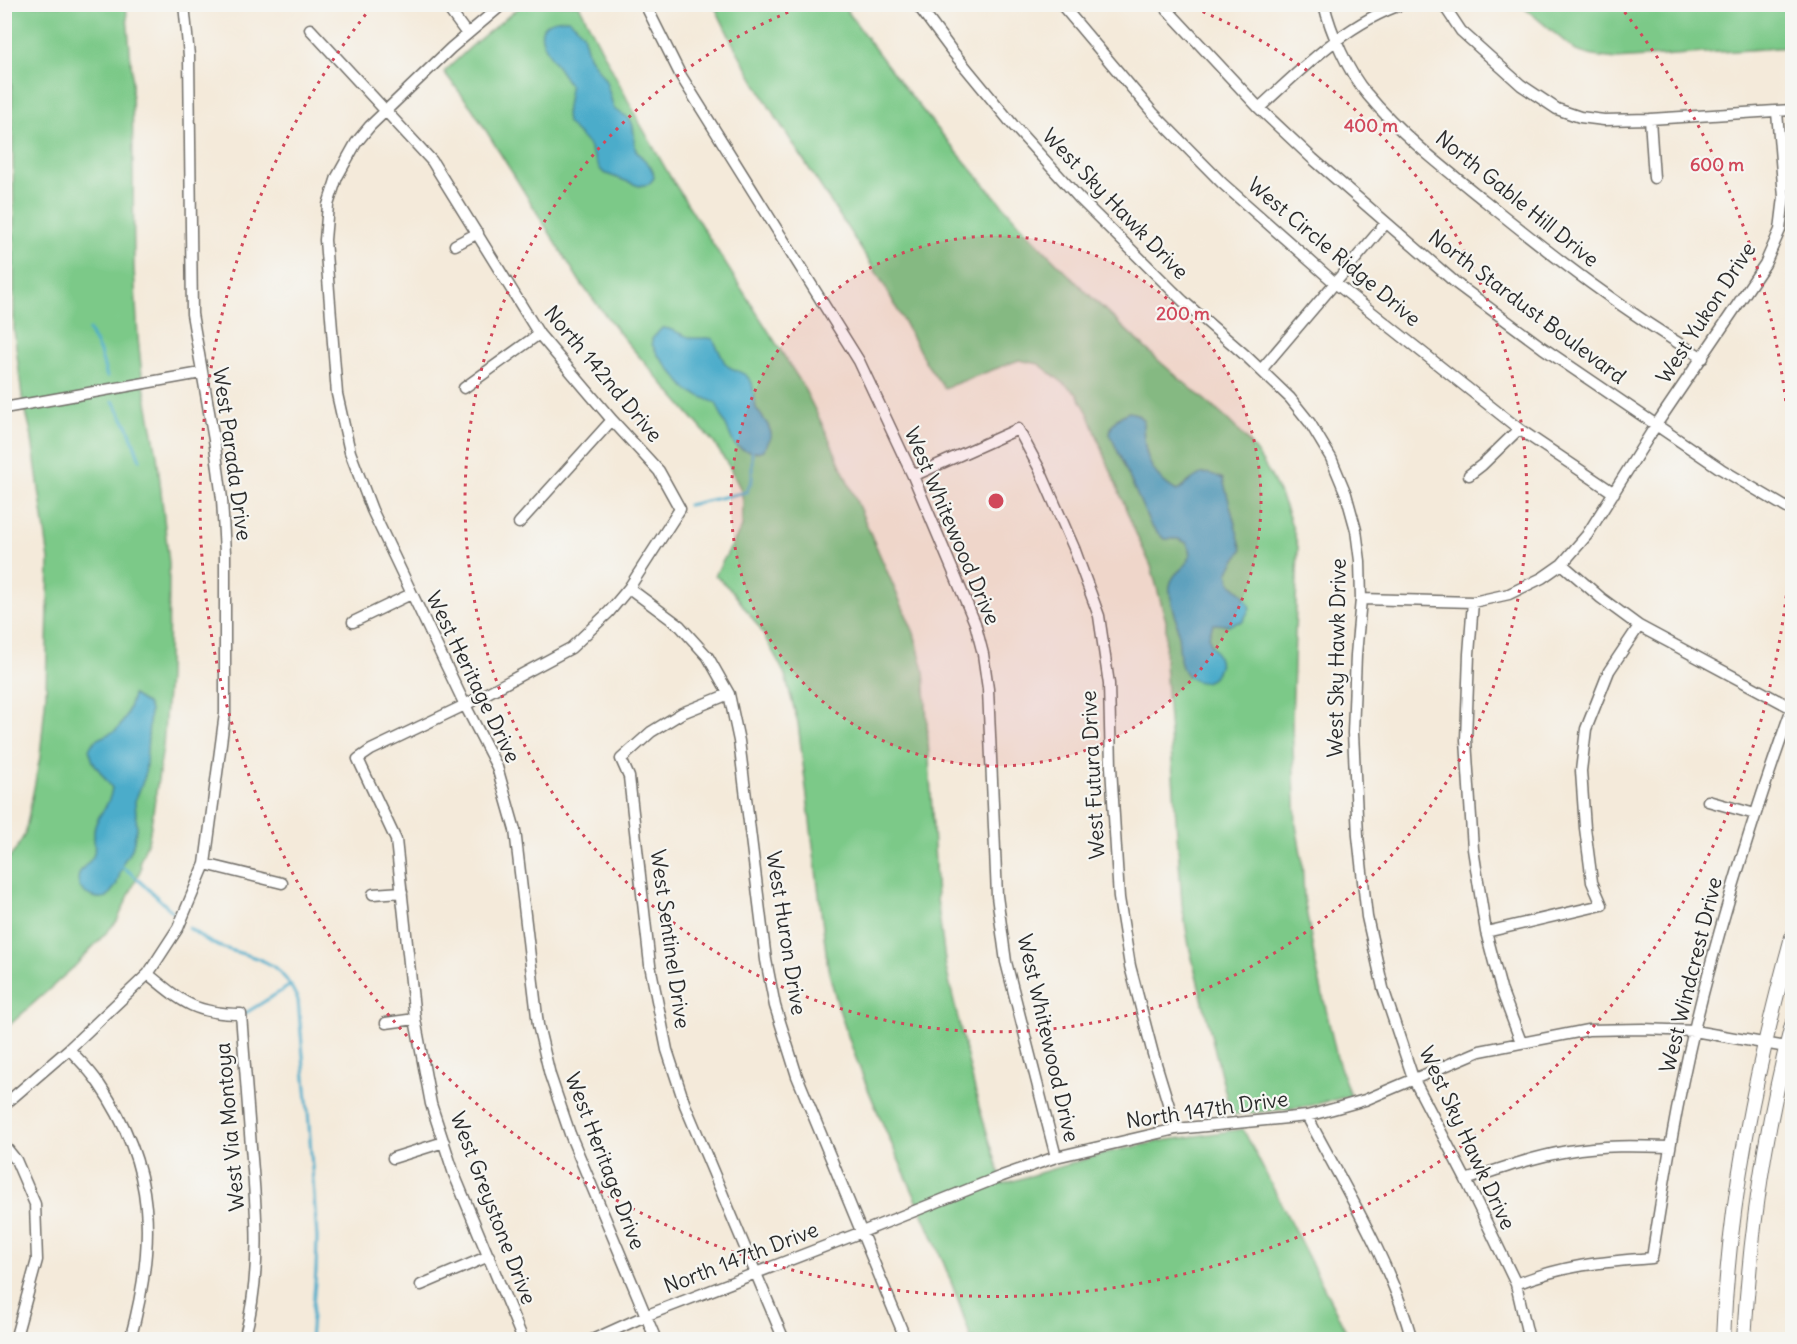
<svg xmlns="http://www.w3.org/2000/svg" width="1797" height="1344" viewBox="0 0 1797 1344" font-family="Delius,sans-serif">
  <rect width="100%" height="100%" fill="#f6f6f2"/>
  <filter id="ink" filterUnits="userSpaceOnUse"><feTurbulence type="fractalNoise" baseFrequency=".0167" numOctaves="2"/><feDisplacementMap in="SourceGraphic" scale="12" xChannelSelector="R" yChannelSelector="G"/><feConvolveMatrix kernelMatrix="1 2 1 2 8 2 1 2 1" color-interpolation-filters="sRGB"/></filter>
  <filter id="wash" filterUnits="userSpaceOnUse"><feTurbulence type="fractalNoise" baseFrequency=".008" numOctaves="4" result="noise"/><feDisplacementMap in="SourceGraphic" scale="24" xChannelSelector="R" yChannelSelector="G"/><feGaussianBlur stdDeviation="1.35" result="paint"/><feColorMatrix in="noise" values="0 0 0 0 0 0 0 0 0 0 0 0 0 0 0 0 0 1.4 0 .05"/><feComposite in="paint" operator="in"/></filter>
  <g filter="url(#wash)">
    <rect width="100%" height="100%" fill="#f4eada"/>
    <path fill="#7bc988" stroke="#537a5a" stroke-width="1.5" d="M 5,5 L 126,5 L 132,73 L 134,268 L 138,338 L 142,375 L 157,455 L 169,563 L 168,677 L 163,747 L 149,838 L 140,861 L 141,869 L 117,921 L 75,966 L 5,1029 L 5,862 L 15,851 L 25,834 L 40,757 L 46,694 L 49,560 L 31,432 L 22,396 L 14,330 L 14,224 L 12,93 Z
      M 522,5 L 579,5 L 638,120 L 671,178 L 802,384 L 827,434 L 914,633 L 924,670 L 937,899 L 946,968 L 979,1107 L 1003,1184 L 1109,1152 L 1162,1141 L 1243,1129 L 1346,1331 L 1348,1339 L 971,1339 C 932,1212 858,1097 828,968 L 798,723 L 785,675 L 779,663 L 759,627 L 733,592 L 715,575 L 742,527 L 743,502 L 741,490 L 729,466 L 714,443 L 625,340 L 582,285 L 472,108 L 444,72 L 476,42 Z
      M 714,5 L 843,5 C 898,83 959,157 1023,228 C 1066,274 1111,316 1157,359 C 1180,380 1206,400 1229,421 C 1265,455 1286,500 1298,547 L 1292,721 L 1296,825 L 1302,859 L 1304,898 L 1315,961 L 1337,1058 L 1350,1096 L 1304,1107 L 1231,1115 L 1189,946 L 1182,904 L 1165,663 L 1166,621 L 1151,566 L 1133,527 L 1088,413 L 1077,394 L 1039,364 L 1019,360 L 944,388 L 926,363 L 883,283 L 770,108 L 732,42 Z
      M 1521,5 L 1792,5 L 1792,47 L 1616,59 L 1593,56 L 1576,51 Z"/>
    <path fill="#4bacca" stroke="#3b6c7a" stroke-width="1.5" d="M 568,19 L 576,25 L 583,34 L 589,56 L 606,81 L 614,109 C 619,113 627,115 631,121 C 636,129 632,141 636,150 C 642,160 654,165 654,178 L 649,184 L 639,186 L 604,173 L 600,169 L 588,144 L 567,123 L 566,114 L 570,87 C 561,66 512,20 568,19 Z
      M 662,328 C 673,328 682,336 692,338 C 700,339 706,337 713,339 L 725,363 L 729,367 L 746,375 L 752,383 L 756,408 L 768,425 L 771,433 L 771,437 L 764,450 C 754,454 742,451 734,444 L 716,403 L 688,391 L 658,355 L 652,344 L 652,339 Z
      M 1129,412 L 1137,414 L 1143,420 C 1143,450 1148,475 1177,491 C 1195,478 1200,466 1223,479 L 1242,550 L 1228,572 L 1230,582 L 1243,594 L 1250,608 L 1243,621 L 1229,625 L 1213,624 C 1212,628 1209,634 1209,637 C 1210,648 1222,656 1219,667 C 1211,693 1182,682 1180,659 C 1179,645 1178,631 1176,618 C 1174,608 1168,595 1170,586 C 1173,566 1198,569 1187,543 L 1178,539 L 1164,539 L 1151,526 L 1110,434 C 1111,422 1118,417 1129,412 Z
      M 133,695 L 147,704 L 150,710 L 145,776 L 135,801 L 137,828 L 132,849 L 124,861 L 116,886 L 107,897 C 92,902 72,889 80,872 C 83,866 92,861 94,854 C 96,845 92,835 95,826 C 100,810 109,808 112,788 L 93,762 L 89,749 C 96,735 105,738 116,730 C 124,725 131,703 133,695 Z"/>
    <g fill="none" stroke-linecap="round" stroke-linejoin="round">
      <path stroke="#4bacca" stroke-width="3" d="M 89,330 L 100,352 L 107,377
        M 113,401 L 128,427 L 140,460
        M 688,505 L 746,492 L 752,480 L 752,450
        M 120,866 L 131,873 L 173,912
        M 189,928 C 198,934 206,941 216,945 C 256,961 277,954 298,1000 L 308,1111 L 317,1238 L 316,1271 L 310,1340
        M 244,1014 L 291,985"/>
    </g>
  </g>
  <g filter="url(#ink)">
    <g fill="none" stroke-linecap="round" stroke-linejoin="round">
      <g stroke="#716e68" stroke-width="13">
        <path id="minor" d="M 445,4 L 467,34
          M 503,4 L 451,48 L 370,126 L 356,143 L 337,177 L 328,205 L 325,240 L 337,394 L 350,452 L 372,510 L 465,705 L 497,767 L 515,830 L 538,1025 L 550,1075 L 570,1134 L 656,1340
          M 645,4 L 681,76 L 859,361 L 913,476 L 975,623 L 983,654 L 988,689 L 997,896 L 1006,962 L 1056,1157
          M 917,4 L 952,51 L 1013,125 L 1079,198 L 1183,301 L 1245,355 L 1290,398 L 1310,423 L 1331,458 L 1346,494 L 1356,530 L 1360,561 L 1361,599 L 1356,655 L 1353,733 L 1358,836 L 1367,917 L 1383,988 L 1413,1078 L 1466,1180 L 1516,1284 L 1529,1340
          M 1061,4 L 1153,113 L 1222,183 L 1335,283 L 1519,429 L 1614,493
          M 1162,4 L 1259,108 L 1313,159 L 1457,284 L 1543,348 L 1721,469 L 1792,511
          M 1324,4 C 1330,31 1349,74 1367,94 C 1401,135 1444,168 1485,201 C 1554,257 1625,312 1703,358
          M 1443,4 L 1461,31 L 1521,85 L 1557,109 L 1580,117 L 1604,120 L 1650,119 L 1792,110
          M 310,29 L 432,161 L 539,334 L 612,420 L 659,471 L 680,509 L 629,588 L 609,612 L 571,648 L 465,705 L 371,750 L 358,759 L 396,840 L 415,1019 L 431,1104 L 454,1174 L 523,1340
          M 1259,108 C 1302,69 1346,23 1403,4
          M 1650,119 L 1654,178
          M 455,245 L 478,233
          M 1261,370 L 1386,223
          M 464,388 L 539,334
          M 4,408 L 201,373
          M 1469,475 L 1482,465 L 1519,429
          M 913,476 L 1018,429 L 1039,468 L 1074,548 L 1099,616 L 1109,684 L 1111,767 L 1119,898 L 1130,966 L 1153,1054 L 1176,1129
          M 519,523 L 612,420
          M 629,588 L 680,626 L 708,657 L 729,694 L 739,741 L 766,960 L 775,1006 L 797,1076 L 906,1340
          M 1361,599 L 1473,602 L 1509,594 L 1542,578 L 1562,564 L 1587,535 L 1656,425 L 1765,264 L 1780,230 L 1784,197 L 1777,112
          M 1473,602 L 1469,654 L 1466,740 L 1473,849 L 1486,932 L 1501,989 L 1521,1042
          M 353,622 L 411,594
          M 729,694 L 682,713 L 651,732 L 621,759 L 629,777 L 650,965 L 667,1050 L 685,1105 L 784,1340
          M 1708,801 L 1755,814
          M 205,864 L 282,883
          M 373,894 L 402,892
          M 1486,932 L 1602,905 L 1592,882 L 1585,828 L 1581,771 L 1586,729 L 1609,671 L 1639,626
          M 148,974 C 182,1002 195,1014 241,1014 C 244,1059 248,1103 251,1147 C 257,1214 262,1274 244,1340
          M 386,1023 L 415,1019
          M 69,1049 C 79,1060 91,1071 99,1084 C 157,1168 156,1245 130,1340
          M 4,1105 L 69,1049 L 148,974 L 178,928 L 205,864 L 225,713 L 225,553 L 222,499 L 215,446 L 192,314 L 189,56 L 184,4
          M 1307,1116 C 1345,1188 1390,1260 1412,1340
          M 4,1145 L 16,1160 L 35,1204 L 37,1260 L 15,1340
          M 393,1158 L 444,1142
          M 1466,1180 C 1499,1169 1533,1157 1568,1151 C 1602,1145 1636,1146 1670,1147
          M 1516,1284 C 1564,1265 1601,1262 1652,1258 C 1664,1182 1676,1105 1694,1030 C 1720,921 1754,814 1792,708 L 1639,626 L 1601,598 L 1562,564
          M 421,1285 L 489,1256
          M 592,1340 L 645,1316 L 862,1232 L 1002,1176 L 1056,1157 L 1176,1129 L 1307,1116 L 1333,1109 L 1365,1100 L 1480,1051 L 1588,1030 L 1643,1029 L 1694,1031 L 1792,1048"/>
      </g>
      <g stroke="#716e68" stroke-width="16">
        <path id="major" d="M 1723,1340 C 1728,1202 1756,1069 1792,937
          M 1744,1340 C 1750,1233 1765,1128 1792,1025"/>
      </g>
      <use href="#minor" stroke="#fff" stroke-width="10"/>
      <use href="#major" stroke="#fff" stroke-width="14"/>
    </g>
  </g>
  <circle cx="996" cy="501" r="265" fill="#d1495b" fill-opacity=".12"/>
  <g fill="none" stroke="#d1495b" stroke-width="3" stroke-dasharray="3 6">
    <circle cx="996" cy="501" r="265"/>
    <path d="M1186 5A531 531 0 1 1 806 5"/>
    <path d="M1619 5A796 796 0 1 1 373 5"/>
  </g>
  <g text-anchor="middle" stroke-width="4.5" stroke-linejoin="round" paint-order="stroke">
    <g font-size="21" fill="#2b2b2b" stroke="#f6f6f2">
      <text transform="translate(1517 199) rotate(39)" y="7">North Gable Hill Drive</text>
      <text transform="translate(1115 204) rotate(46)" y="7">West Sky Hawk Drive</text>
      <text transform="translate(1334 252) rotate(40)" y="7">West Circle Ridge Drive</text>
      <text transform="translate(1527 307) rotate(37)" y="7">North Stardust Boulevard</text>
      <text transform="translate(1706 313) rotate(-57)" y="7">West Yukon Drive</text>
      <text transform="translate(603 374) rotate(50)" y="7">North 142nd Drive</text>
      <text transform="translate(232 454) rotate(82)" y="7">West Parada Drive</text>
      <text transform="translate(952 526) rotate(67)" y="7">West Whitewood Drive</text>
      <text transform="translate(1337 658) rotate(-89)" y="7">West Sky Hawk Drive</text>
      <text transform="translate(473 677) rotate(64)" y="7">West Heritage Drive</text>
      <text transform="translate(1093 775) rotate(-93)" y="7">West Futura Drive</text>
      <text transform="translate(786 933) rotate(81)" y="7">West Huron Drive</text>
      <text transform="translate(670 939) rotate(82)" y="7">West Sentinel Drive</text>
      <text transform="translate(1691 975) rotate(-76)" y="7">West Windcrest Drive</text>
      <text transform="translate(1048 1038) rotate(77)" y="7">West Whitewood Drive</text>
      <text transform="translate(1207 1110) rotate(-8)" y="7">North 147th Drive</text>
      <text transform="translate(230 1127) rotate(-95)" y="7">West Via Montoya</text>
      <text transform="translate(1467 1138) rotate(65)" y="7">West Sky Hawk Drive</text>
      <text transform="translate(605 1161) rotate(69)" y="7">West Heritage Drive</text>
      <text transform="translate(493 1208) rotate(69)" y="7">West Greystone Drive</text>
      <text transform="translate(741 1258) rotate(-21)" y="7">North 147th Drive</text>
    </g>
  </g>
  <circle cx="996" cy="501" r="9" fill="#d1495b" stroke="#f6f6f2" stroke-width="3"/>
  <g font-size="18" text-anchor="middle" font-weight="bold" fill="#d1495b" stroke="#f6f6f2" stroke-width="4.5" stroke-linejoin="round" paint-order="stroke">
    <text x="1371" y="132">400 m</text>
    <text x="1717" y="171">600 m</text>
    <text x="1183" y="320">200 m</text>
  </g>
  <rect width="1797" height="1344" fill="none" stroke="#f6f6f2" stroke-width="24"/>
</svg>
